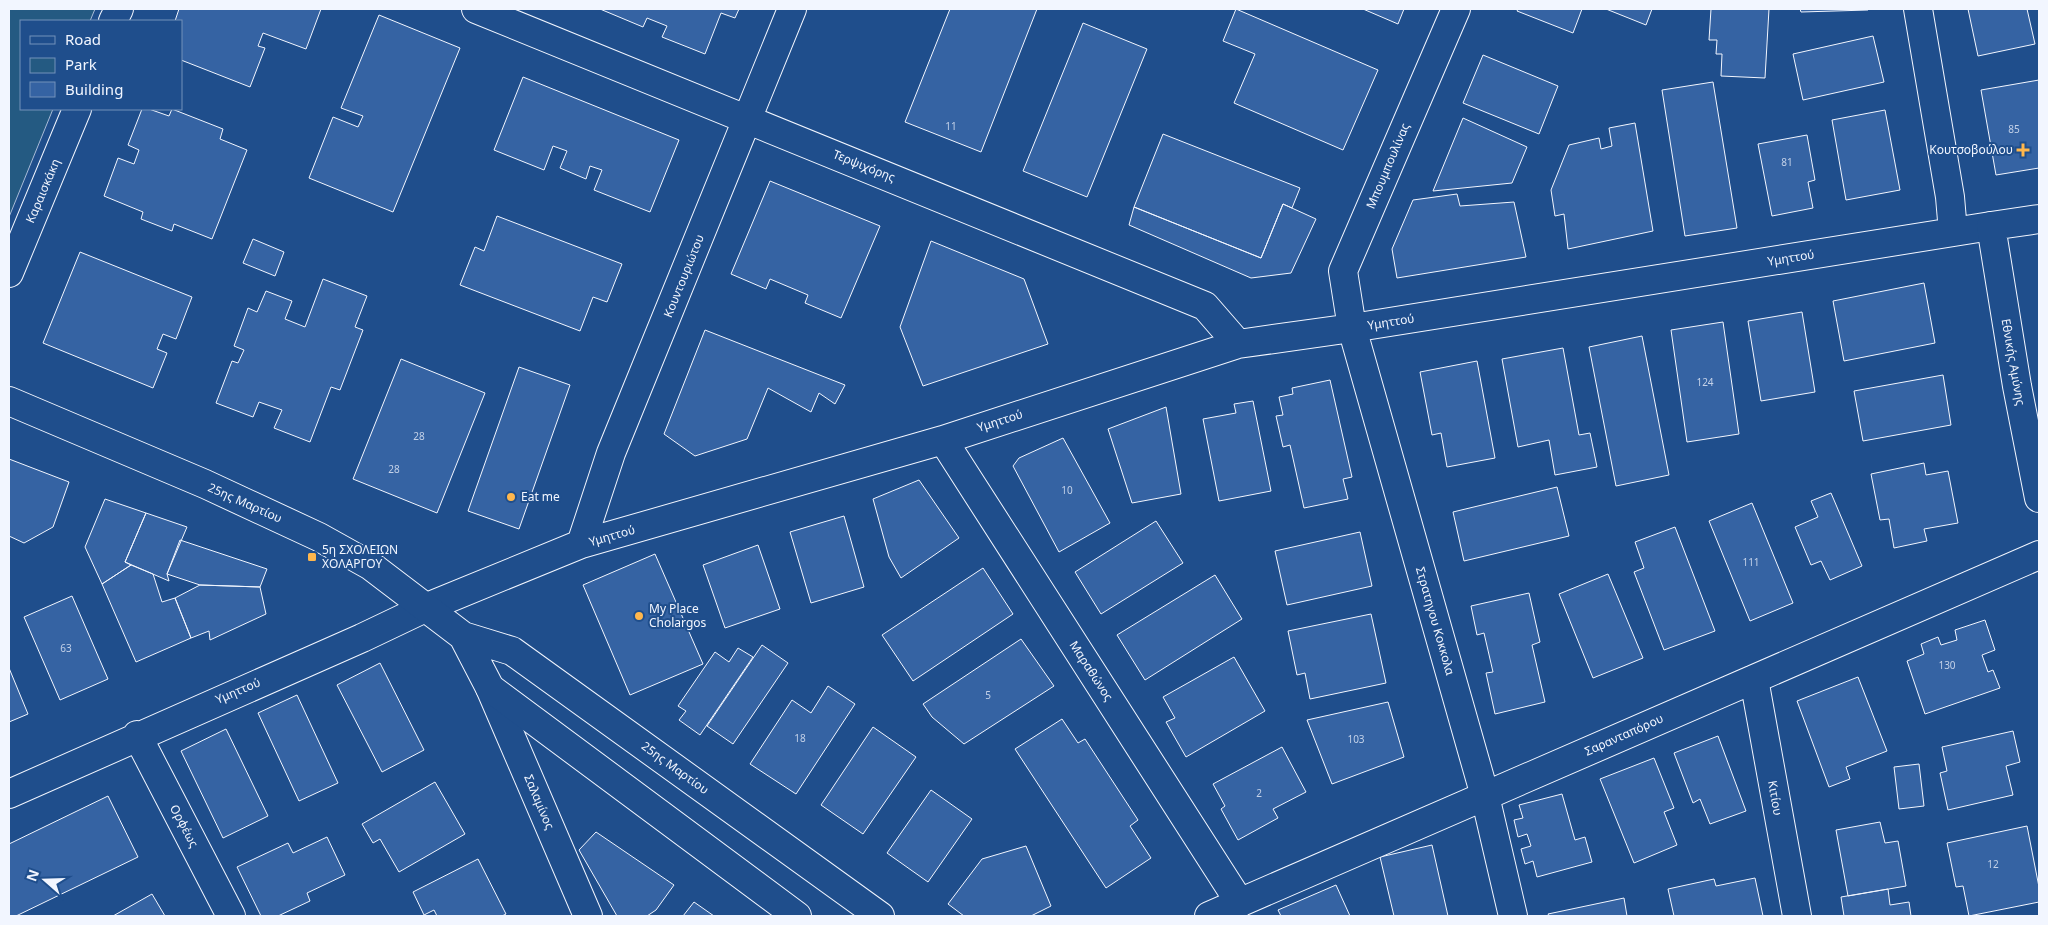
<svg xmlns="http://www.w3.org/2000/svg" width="2048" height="925" viewBox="0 0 2048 925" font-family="'Noto Sans',sans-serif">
  <rect width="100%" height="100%" fill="#1f4e8c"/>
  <path fill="#245a82" stroke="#a8bbd7" d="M 9,9 L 95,9 L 90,21 L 21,21 L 21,109 L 53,109 L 9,217 Z"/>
  <path fill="#3563a3" stroke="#f2f6ff" d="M 179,9 L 321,9 L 306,49 L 263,33 L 258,46 L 265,48 L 250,87 L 181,60 L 181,21 L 175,21 Z
    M 600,9 L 739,9 L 735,18 L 721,13 L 705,54 L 662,37 L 667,26 L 647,18 L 643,27 Z
    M 950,9 L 1037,9 L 981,152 L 905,122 Z
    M 1236,9 L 1378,70 L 1343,150 L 1234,103 L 1255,54 L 1223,41 Z
    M 1363,9 L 1404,9 L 1398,24 Z
    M 1518,9 L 1582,9 L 1573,33 L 1517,11 Z
    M 1606,9 L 1652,9 L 1646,25 Z
    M 1711,9 L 1769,9 L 1765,78 L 1721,76 L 1722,54 L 1716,54 L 1717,40 L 1709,40 Z
    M 1800,9 L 1867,9 L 1868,10 L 1801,12 Z
    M 1968,9 L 2027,9 L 2035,44 L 1978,56 Z
    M 379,15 L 460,48 L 393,212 L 309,178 L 333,117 L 358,127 L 363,116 L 341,108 Z
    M 1083,23 L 1147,49 L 1087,197 L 1023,171 Z
    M 1873,36 L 1884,82 L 1803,100 L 1793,54 Z
    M 1483,55 L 1558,86 L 1539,134 L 1463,103 Z
    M 523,77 L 679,140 L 650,212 L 594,190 L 602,170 L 590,166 L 586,179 L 560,168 L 567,151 L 553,146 L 544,170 L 494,150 Z
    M 2039,80 L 2039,168 L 1996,175 L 1981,90 Z
    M 1713,82 L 1737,228 L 1685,236 L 1662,90 Z
    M 142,109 L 149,109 L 169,116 L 172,109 L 223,129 L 220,139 L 247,150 L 212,239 L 174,224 L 172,231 L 141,219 L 143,212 L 104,196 L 118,158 L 134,164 L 139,150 L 128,145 Z
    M 1885,110 L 1900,190 L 1846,200 L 1832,120 Z
    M 1463,118 L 1527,147 L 1512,183 L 1433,191 Z
    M 1635,123 L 1653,231 L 1568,249 L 1564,214 L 1555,216 L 1551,190 L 1569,145 L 1599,138 L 1601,149 L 1612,146 L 1609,128 Z
    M 1163,134 L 1300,188 L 1292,208 L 1283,204 L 1261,258 L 1134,207 Z
    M 1807,135 L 1815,180 L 1808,182 L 1813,208 L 1772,216 L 1758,144 Z
    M 770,181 L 880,226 L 841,318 L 805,303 L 808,295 L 770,279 L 766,289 L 731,274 Z
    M 1457,194 L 1460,206 L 1514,202 L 1526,257 L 1397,278 L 1392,249 L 1413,200 Z
    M 1283,204 L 1316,219 L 1291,273 L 1251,278 L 1129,225 L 1134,207 L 1261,258 Z
    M 497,216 L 622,264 L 607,302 L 593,297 L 580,331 L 460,285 L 475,247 L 484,251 Z
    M 253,239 L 284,252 L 275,276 L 243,263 Z
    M 931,241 L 1024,279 L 1048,344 L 923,386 L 900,327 Z
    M 80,252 L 192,297 L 176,339 L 163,334 L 157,349 L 167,353 L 153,388 L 43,343 Z
    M 323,279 L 367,296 L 355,327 L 363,330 L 340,390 L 331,387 L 310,442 L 274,428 L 282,410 L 259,402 L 253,417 L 216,403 L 232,361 L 238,363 L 244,350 L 234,346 L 248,308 L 257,312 L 266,291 L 292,301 L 285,319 L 305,327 Z
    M 1924,283 L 1935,343 L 1844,361 L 1833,301 Z
    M 1802,312 L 1815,392 L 1761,401 L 1748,321 Z
    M 1723,322 L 1739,434 L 1687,442 L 1671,330 Z
    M 705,330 L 845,385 L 835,404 L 819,393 L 811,412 L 768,388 L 747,439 L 695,456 L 664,434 Z
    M 1642,336 L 1669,475 L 1616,486 L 1589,347 Z
    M 1563,348 L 1579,435 L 1590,433 L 1597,467 L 1555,475 L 1549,440 L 1518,447 L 1502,359 Z
    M 401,359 L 485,393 L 437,513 L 353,479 Z
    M 1477,361 L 1495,458 L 1447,467 L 1441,433 L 1432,435 L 1420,372 Z
    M 519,367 L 570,385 L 519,529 L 468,511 Z
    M 1943,375 L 1951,425 L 1863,441 L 1854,391 Z
    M 1330,380 L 1352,477 L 1343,479 L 1348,499 L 1304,508 L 1290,445 L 1283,447 L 1276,416 L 1283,415 L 1279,397 L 1293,394 L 1292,388 Z
    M 1253,401 L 1271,491 L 1219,501 L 1203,419 L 1236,413 L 1234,404 Z
    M 1166,407 L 1181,494 L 1132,503 L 1108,429 Z
    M 1063,438 L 1110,523 L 1059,552 L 1013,466 L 1019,458 Z
    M 9,459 L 69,482 L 53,527 L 24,543 L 9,536 Z
    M 1924,463 L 1926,475 L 1948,471 L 1958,523 L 1924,529 L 1927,541 L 1894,548 L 1889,519 L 1880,520 L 1871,474 Z
    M 919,480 L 959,538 L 901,578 L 889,557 L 873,499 Z
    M 1557,487 L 1569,536 L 1464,561 L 1453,512 Z
    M 1831,493 L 1862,566 L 1830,580 L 1821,561 L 1811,565 L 1795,527 L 1818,517 L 1811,501 Z
    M 105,499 L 146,513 L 125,562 L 131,565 L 102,584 L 85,547 Z
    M 1752,503 L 1793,603 L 1750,621 L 1709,521 Z
    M 146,513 L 187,527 L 167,574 L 169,581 L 125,562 Z
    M 844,516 L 864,587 L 811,603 L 790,532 Z
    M 1156,521 L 1183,563 L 1101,614 L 1075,572 Z
    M 1675,527 L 1715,631 L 1664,650 L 1634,572 L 1644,568 L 1635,542 Z
    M 1360,532 L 1372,586 L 1287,605 L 1275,551 Z
    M 180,540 L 267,569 L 260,587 L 200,585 L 167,574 Z
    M 758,545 L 780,609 L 725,628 L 703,565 Z
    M 655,554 L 703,664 L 630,695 L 583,585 Z
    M 131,565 L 153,574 L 162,602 L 175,598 L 191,638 L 136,662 L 102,584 Z
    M 983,568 L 1013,614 L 913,681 L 882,635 Z
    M 1608,574 L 1643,658 L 1593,678 L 1559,594 Z
    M 1215,575 L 1242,619 L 1145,680 L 1117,635 Z
    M 200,585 L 260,587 L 266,614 L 210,640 L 209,631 L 191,638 L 175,598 Z
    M 1529,593 L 1540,642 L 1532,645 L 1545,702 L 1495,714 L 1486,673 L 1493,672 L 1484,633 L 1477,635 L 1471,606 Z
    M 72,596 L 108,679 L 60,700 L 24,617 Z
    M 1371,614 L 1386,683 L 1310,699 L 1305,673 L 1297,675 L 1288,631 Z
    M 1985,620 L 1995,650 L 1982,655 L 1988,672 L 1993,670 L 2000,688 L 1925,714 L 1907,661 L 1924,654 L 1921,644 L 1938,637 L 1941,645 L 1957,640 L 1955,630 Z
    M 1021,639 L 1054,686 L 964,744 L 932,717 L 923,704 Z
    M 762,645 L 788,663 L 733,744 L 707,726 Z
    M 738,648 L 753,657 L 700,735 L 679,720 L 686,711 L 678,706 L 715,652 L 729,662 Z
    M 1234,657 L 1265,711 L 1186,757 L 1166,722 L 1175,718 L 1163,697 Z
    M 380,663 L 424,750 L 382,772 L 337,685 Z
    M 9,668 L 28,714 L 9,722 Z
    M 1858,677 L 1887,751 L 1846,767 L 1850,779 L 1829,787 L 1797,701 Z
    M 828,686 L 855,704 L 796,794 L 750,764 L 792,700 L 811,713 Z
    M 297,695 L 338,783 L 299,801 L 258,713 Z
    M 1388,702 L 1404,757 L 1332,784 L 1307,720 Z
    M 1062,719 L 1078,743 L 1085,739 L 1138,820 L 1130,826 L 1151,858 L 1106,888 L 1015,749 Z
    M 873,727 L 916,757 L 863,834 L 821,805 Z
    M 226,729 L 268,816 L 223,838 L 181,751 Z
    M 2013,731 L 2020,762 L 2006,766 L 2013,795 L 1948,810 L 1940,773 L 1947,771 L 1942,747 Z
    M 1718,736 L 1746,811 L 1710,824 L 1700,799 L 1693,803 L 1674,753 Z
    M 1282,747 L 1306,792 L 1273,809 L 1278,818 L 1238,840 L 1221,809 L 1225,806 L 1213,784 Z
    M 1654,758 L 1674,808 L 1664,812 L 1677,845 L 1634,863 L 1600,779 Z
    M 1919,764 L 1924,806 L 1899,809 L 1894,767 Z
    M 435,782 L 465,834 L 399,872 L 380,839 L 373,843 L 362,824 Z
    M 931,790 L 972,819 L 928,882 L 887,853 Z
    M 1562,794 L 1575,840 L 1585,837 L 1592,862 L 1537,877 L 1533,861 L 1525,864 L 1521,849 L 1531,846 L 1527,834 L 1518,837 L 1514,820 L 1523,818 L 1519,805 Z
    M 108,796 L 138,857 L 16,916 L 9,916 L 9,844 Z
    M 1880,822 L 1885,843 L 1898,841 L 1906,886 L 1848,896 L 1836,830 Z
    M 2027,826 L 2039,887 L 2039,902 L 1969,916 L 1963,886 L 1956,887 L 1947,843 Z
    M 596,832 L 674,885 L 656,910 L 647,916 L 617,916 L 579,850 Z
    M 327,837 L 345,875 L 307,893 L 310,901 L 278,916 L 261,916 L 237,867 L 288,843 L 293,853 Z
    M 1432,845 L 1448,916 L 1394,916 L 1380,857 Z
    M 1026,846 L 1051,906 L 1031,916 L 964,916 L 948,904 L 982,859 Z
    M 478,859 L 506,914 L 502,916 L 437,916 L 434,910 L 424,915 L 413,892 Z
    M 1755,878 L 1763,916 L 1674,916 L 1668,889 L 1714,879 L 1716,886 Z
    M 1336,885 L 1350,916 L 1281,916 L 1278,910 Z
    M 1888,889 L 1890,905 L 1909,902 L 1911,916 L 1844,916 L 1841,897 Z
    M 152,894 L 165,916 L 113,916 Z
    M 1624,898 L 1627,916 L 1549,916 L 1548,914 Z
    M 694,902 L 714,916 L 683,916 Z"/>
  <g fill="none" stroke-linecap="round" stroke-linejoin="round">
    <g stroke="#f2f6ff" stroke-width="30">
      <path id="street" d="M 476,9 L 1205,306 L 1238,344
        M 1456,9 L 1343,271 L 1352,328 L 1485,796 L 1513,916
        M 1918,9 L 1950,197 L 1953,232
        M 113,21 L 119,9
        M 9,273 L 77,109
        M 943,440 L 1240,903
        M 581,544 L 611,453 L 792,9
        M 1754,679 L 1797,916
        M 490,688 L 588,916
        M 137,735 L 231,916
        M 9,794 L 362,638 L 425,608 L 581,544 L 943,440 L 1238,344 L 1352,328 L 1991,226
        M 1209,916 L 2039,555"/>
    </g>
    <g stroke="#f2f6ff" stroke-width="30">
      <path id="secondary" d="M 2039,219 L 1991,226 L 2017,386 L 2039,498
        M 9,401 L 205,484 L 319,537 L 371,566 L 463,636 L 512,651 L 880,916
        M 463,636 L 490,688 L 797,916"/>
    </g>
    <use href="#street" stroke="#1f4e8c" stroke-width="28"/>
    <use href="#secondary" stroke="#1f4e8c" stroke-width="28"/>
  </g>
  <g fill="#ffb74d" stroke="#1f4e8c" stroke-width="2">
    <path d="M2020.5 142.5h5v5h5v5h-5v5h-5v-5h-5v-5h5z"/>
    <circle cx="511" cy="497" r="5"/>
    <rect x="307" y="552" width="10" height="10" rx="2.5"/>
    <circle cx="639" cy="616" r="5"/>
  </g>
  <g text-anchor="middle" stroke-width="4" stroke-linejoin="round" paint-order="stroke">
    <g font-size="10" fill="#c3d1e8">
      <text x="951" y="130">11</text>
      <text x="2014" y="133">85</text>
      <text x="1787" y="166">81</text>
      <text x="1705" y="386">124</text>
      <text x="419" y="440">28</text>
      <text x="394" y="473">28</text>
      <text x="1067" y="494">10</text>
      <text x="1751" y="566">111</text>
      <text x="66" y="652">63</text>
      <text x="1947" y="669">130</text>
      <text x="988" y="699">5</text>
      <text x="800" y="742">18</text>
      <text x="1356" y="743">103</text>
      <text x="1259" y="797">2</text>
      <text x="1993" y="868">12</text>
    </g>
    <g font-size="12" fill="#f2f6ff" stroke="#1f4e8c" text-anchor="start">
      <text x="2013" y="154" text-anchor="end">Κουτσοβούλου</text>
      <text x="521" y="501">Eat me</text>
      <text x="322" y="554">5η ΣΧΟΛΕΙΩΝ<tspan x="322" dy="14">ΧΟΛΑΡΓΟΥ</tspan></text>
      <text x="649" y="613">My Place<tspan x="649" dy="14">Cholargos</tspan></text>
    </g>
    <g font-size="12" fill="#f2f6ff" stroke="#1f4e8c">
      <text transform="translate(864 166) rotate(22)" y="4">Τερψιχόρης</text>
      <text transform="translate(1388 166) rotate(-67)" y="4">Μπουμπουλίνας</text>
      <text transform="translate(43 191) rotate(-67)" y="4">Καραισκάκη</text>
      <text transform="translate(1791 258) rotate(-9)" y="4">Υμηττού</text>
      <text transform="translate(684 276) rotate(-68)" y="4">Κουντουριώτου</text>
      <text transform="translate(1391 322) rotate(-9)" y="4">Υμηττού</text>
      <text transform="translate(2013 362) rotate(80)" y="4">Εθνικής Αμύνης</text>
      <text transform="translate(1000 421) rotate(-18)" y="4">Υμηττού</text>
      <text transform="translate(245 503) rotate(24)" y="4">25ης Μαρτίου</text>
      <text transform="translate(612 536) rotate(-16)" y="4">Υμηττού</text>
      <text transform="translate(1435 621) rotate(74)" y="4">Στρατηγου Κοκκολα</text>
      <text transform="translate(1091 671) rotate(57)" y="4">Μαραθώνος</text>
      <text transform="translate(238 691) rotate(-23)" y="4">Υμηττού</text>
      <text transform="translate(1624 735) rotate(-24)" y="4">Σαρανταπόρου</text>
      <text transform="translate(675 768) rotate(36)" y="4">25ης Μαρτίου</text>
      <text transform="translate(1775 798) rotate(80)" y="4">Κιτίου</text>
      <text transform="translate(539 802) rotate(67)" y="4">Σαλαμίνος</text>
      <text transform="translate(184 826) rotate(62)" y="4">Ορφέως</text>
    </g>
  </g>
  <rect width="2048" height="925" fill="none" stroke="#f2f6ff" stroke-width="20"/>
  <rect x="20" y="20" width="162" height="90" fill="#1f4e8c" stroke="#7391ba"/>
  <rect x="30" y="36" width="25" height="8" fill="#1f4e8c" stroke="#7391ba"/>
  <text x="65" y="45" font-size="15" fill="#f2f6ff">Road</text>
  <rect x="30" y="58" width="25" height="15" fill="#245a82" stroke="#7391ba"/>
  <text x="65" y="70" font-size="15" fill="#f2f6ff">Park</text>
  <rect x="30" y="82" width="25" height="15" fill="#3563a3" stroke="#7391ba"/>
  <text x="65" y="95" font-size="15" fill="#f2f6ff">Building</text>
  <g transform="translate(45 880) rotate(290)" stroke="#1f4e8c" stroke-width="4" paint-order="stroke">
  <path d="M0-4L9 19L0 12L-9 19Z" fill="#f2f6ff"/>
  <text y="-8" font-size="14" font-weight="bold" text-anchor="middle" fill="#f2f6ff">N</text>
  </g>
</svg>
